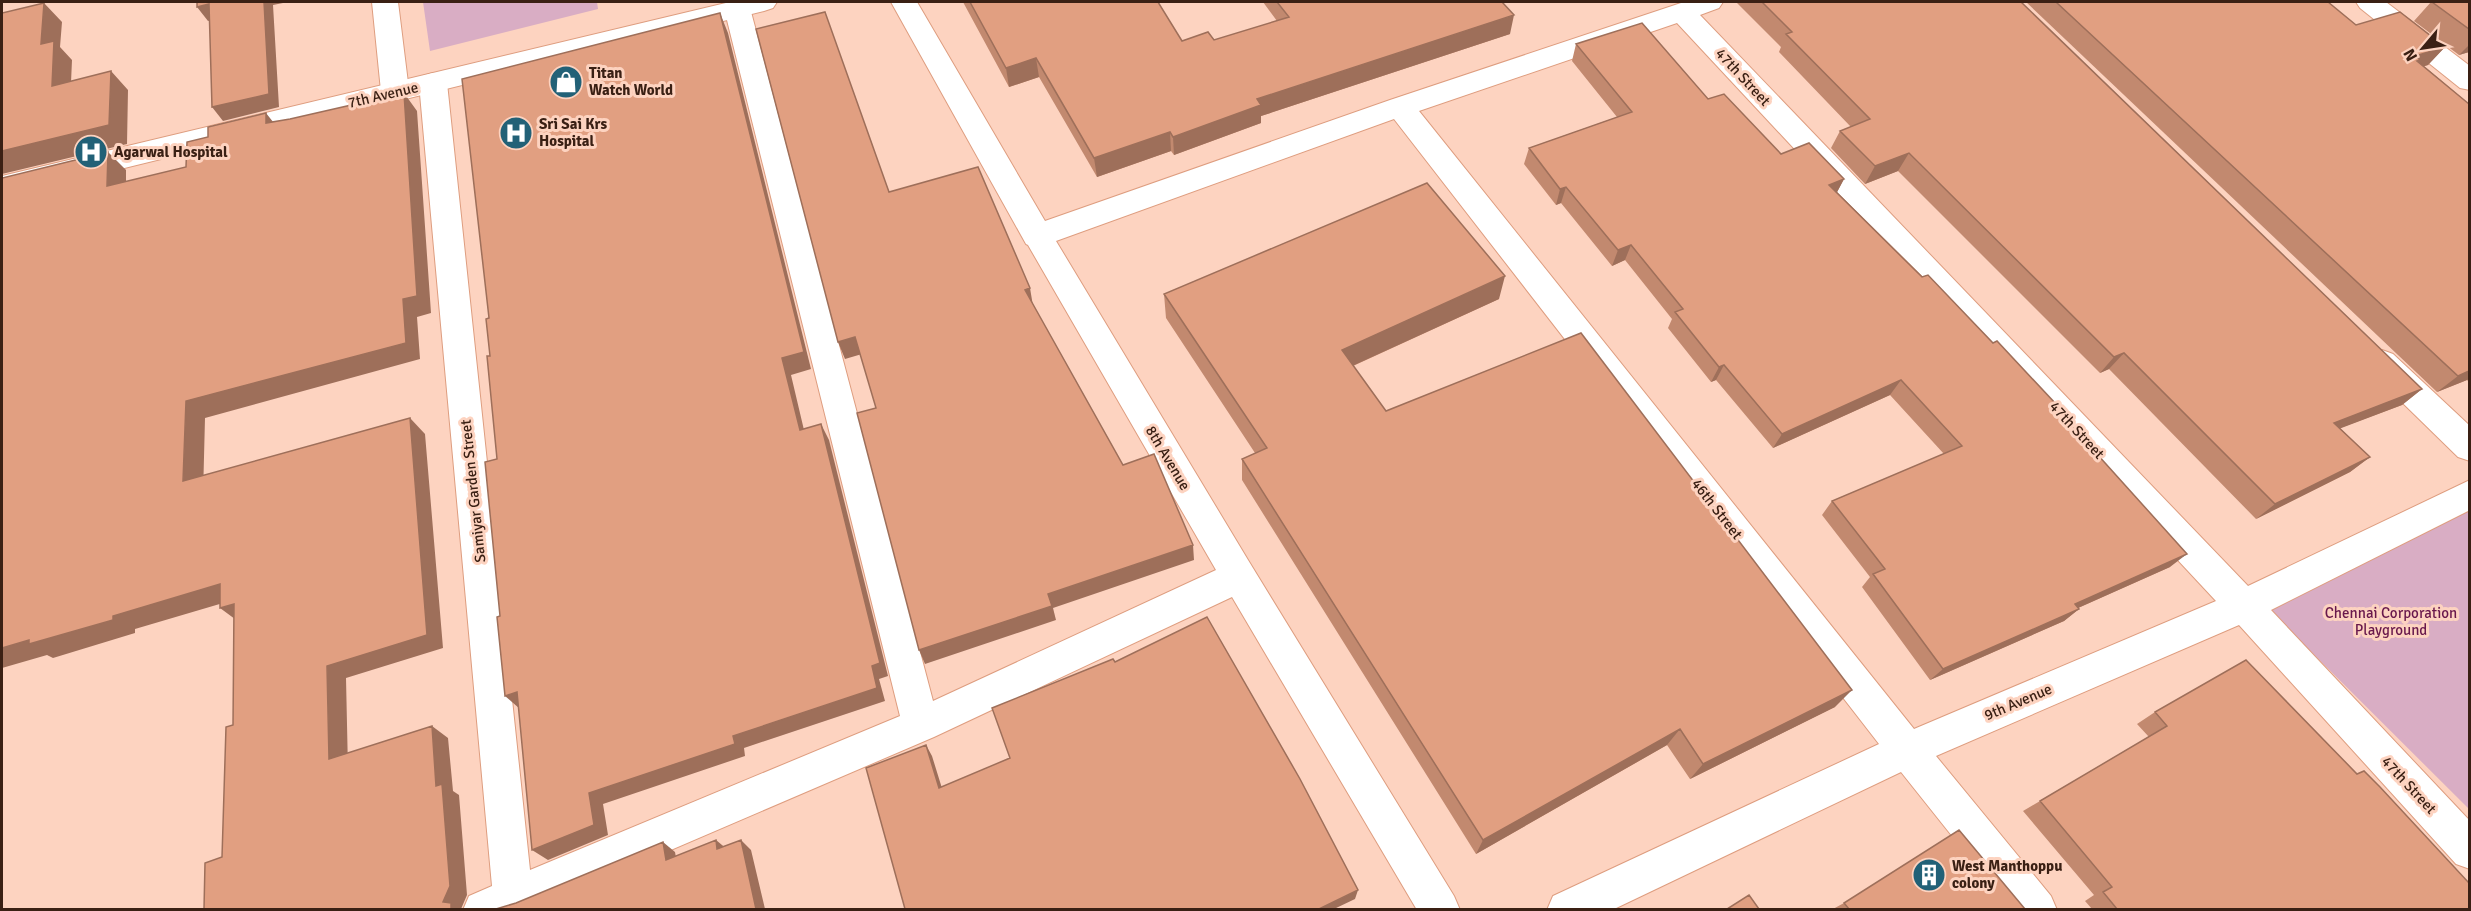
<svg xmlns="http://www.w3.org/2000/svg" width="2471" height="911" viewBox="0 0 2471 911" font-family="Signika,sans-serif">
  <rect width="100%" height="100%" fill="#fdd3c0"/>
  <path fill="#d9adc4" d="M 423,2 L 597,2 L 598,9 L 430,51 Z
    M 2469,501 L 2469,809 L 2256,597 Z"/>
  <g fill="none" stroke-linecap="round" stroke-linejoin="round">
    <g stroke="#de9d7f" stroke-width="2">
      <path id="minor" d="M 372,2 L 398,2 L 409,91 L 405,98 L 395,101 L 385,98 L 381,91 Z
        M 728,2 L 745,2 L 750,8 L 933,701 L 1216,570 L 1028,245 L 1026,244 L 891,2 L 917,2 L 1045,221 L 1390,100 L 1684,2 L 1723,2 L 1719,8 L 1700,15 L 2248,586 L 2470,480 L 2470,510 L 2271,610 L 2470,821 L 2470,869 L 2456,864 L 2239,625 L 1936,756 L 2051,896 L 2057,910 L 2011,910 L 1901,772 L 1612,910 L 1547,910 L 1553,896 L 1879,744 L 1394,119 L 1056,241 L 1248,560 L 1454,896 L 1460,910 L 1417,910 L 1232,597 L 934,737 L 531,910 L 463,910 L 469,896 L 492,886 L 419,83 L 423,76 L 433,73 L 443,76 L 447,83 L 530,870 L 900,716 L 724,8 ZM 1677,23 L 2216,601 L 1914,729 L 1419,111 Z
        M 2356,2 L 2386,2 L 2470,66 L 2470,90 L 2460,88 L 2360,8 Z
        M 2382,350 L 2393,354 L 2470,426 L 2470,461 L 2458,457 L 2371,372 L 2366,363 L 2371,354 Z"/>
    </g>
    <g stroke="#de9d7f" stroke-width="2">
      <path id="major" d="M 730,2 L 777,2 L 773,8 L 764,11 L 2,198 L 2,176 Z"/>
    </g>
    <use href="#minor" fill="#fff" fill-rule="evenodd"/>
    <use href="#major" fill="#fff" fill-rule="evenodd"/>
  </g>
  <path fill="#c2896f" d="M 963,2 L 1158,2 L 1182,41 L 1214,40 L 1277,21 L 1263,2 L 1502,2 L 1510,34 L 1261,116 L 1261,123 L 1174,155 L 1171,151 L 1097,177 L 1039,77 L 1009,87 Z
    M 1736,2 L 2021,2 L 2422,389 L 2402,405 L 2340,428 L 2370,457 L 2350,472 L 2256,519 L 2109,369 L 2100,373 L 1898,171 L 1865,184 L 1831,148 L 1840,131 L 1851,127 L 1779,52 L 1781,47 Z
    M 2026,2 L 2328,2 L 2356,25 L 2445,47 L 2428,65 L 2424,66 L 2469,104 L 2469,382 L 2467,380 L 2437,392 Z
    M 2430,2 L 2469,2 L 2469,52 L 2459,55 L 2414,21 L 2431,2 Z
    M 1576,44 L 1708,99 L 1781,154 L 1844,179 L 1837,192 L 2053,405 L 2170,567 L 2078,608 L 2079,609 L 2064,621 L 1930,680 L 1862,587 L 1870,577 L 1822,515 L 1832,501 L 1944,454 L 1890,395 L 1773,448 L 1716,380 L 1711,382 L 1668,328 L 1672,319 L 1625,260 L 1612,266 L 1561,203 L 1556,205 L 1524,164 L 1529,148 L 1617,117 L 1572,61 Z
    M 1164,294 L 1499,299 L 1353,366 L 1386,411 L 1835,707 L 1690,779 L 1667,745 L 1476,854 L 1242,480 L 1242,459 L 1255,453 L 1166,318 Z
    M 2155,712 L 2469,909 L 2092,909 L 2085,901 L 2094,895 L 2023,811 L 2149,737 L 2137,724 Z
    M 1844,903 L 2025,909 L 1833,909 Z"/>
  <path fill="#9e6f5a" d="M 264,2 L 288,2 L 273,5 L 279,107 L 223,121 L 212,107 Z
    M 44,3 L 62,22 L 60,47 L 72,60 L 70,105 L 52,86 L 41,44 Z
    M 209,4 L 220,18 L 208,21 L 197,7 Z
    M 720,13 L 728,33 L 811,369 L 791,375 L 808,447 L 800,430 L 782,358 Z
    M 1514,15 L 1510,34 L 1261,116 L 1261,123 L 1174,155 L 1173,137 L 1257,99 Z
    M 2469,45 L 2469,52 L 2459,55 Z
    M 2445,47 L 2428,65 L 2409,71 L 2415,56 Z
    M 1036,58 L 1039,77 L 1009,87 L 1006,68 Z
    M 111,71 L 128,90 L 127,144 L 2,174 L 2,151 Z
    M 404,93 L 417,111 L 431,313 L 417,317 L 420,359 L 205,418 L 203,496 L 183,481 L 186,401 L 403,299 Z
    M 266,113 L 281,132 L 266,123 Z
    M 1170,132 L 1171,151 L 1097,177 L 1094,158 Z
    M 108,152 L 126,170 L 126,204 L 107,186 Z
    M 1909,153 L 1898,171 L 1865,184 L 1875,166 Z
    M 1844,179 L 1835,196 L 1829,185 Z
    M 1566,187 L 1561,203 L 1556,205 L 1560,189 Z
    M 1631,245 L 1625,260 L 1612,266 L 1618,250 Z
    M 1505,276 L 1499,299 L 1339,372 L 1342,350 Z
    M 1030,288 L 1033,306 L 1025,290 Z
    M 855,337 L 862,354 L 845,359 L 838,342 Z
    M 2124,353 L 2109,369 L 2100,373 L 2114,357 Z
    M 1724,365 L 1716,380 L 1711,382 L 1719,367 Z
    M 2469,371 L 2469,379 L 2467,380 L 2437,392 L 2458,376 Z
    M 1901,380 L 1890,395 L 1773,448 L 1782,434 Z
    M 2422,389 L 2402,405 L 2315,438 L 2334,423 Z
    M 410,418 L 425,434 L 443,648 L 346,678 L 348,770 L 329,759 L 327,666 Z
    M 821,424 L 829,440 L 888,676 L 879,679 L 885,701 L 744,748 L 745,756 L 603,804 L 608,835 L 548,860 L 532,850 L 589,793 L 733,736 L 872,666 Z
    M 2370,457 L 2350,472 L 2256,519 L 2275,504 Z
    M 1193,545 L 1194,560 L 1053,608 L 1056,620 L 925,664 L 919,650 L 1048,594 Z
    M 2187,554 L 2170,567 L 2060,616 L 2075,604 Z
    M 220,584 L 240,598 L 135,629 L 135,633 L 53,658 L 47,655 L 2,668 L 2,648 Z
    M 234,604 L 239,622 L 220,608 Z
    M 2079,609 L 2064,621 L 1930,680 L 1943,669 Z
    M 1852,690 L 1835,707 L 1690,779 L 1703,764 Z
    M 517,692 L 520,709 L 505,696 Z
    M 432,726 L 448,738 L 453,791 L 459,795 L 467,895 L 461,909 L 463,909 L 451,909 L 443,902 Z
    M 1680,729 L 1667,745 L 1476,854 L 1483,840 Z
    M 926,745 L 932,756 L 945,798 L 939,788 Z
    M 716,840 L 728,850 L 717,849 Z
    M 741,840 L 751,850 L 765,909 L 756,909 Z
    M 663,842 L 675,852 L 678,869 L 666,860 Z
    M 1358,890 L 1355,899 L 1334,909 L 1319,909 Z"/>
  <path fill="#e19f81" stroke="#9e6f5a" stroke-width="1.5" d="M 197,2 L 264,2 L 269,94 L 212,107 L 209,4 L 197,7 Z
    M 970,2 L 1158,2 L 1182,41 L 1208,32 L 1214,40 L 1289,17 L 1277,2 L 1502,2 L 1514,15 L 1257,99 L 1261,105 L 1173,137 L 1170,132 L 1094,158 L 1036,58 L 1006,68 Z
    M 1762,2 L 2021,2 L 2422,389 L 2334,423 L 2370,457 L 2275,504 L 2124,353 L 2114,357 L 1909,153 L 1875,166 L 1840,131 L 1870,119 L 1786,34 L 1792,32 Z
    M 2056,2 L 2328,2 L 2356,25 L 2400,12 L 2445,47 L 2415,56 L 2420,60 L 2417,61 L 2469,104 L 2469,371 L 2458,376 Z
    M 2432,2 L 2469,2 L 2469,29 Z
    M 44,3 L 41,44 L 54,41 L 52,86 L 111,71 L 109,125 L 2,151 L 2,13 Z
    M 825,12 L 889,192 L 978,167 L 1030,288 L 1025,290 L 1123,465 L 1154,454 L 1193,545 L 1048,594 L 1052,606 L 919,650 L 857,413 L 876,408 L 855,337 L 838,342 L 756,29 Z
    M 720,13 L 804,352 L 782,358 L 800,430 L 821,424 L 880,663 L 872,666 L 877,688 L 733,736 L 735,744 L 589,793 L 594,825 L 532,850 L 517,692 L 505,696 L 497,617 L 500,616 L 485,462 L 497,459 L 487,356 L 490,356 L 486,319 L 489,318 L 462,79 Z
    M 1642,23 L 1708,99 L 1724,94 L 1781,154 L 1809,143 L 1844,179 L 1829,185 L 1922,277 L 1928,275 L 1993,343 L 1997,341 L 2055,403 L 2052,404 L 2187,554 L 2075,604 L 2079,609 L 1943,669 L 1873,574 L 1885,569 L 1832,501 L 1962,446 L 1901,380 L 1782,434 L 1724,365 L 1719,367 L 1675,312 L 1683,309 L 1631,245 L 1618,250 L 1566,187 L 1560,189 L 1529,148 L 1632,112 L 1576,44 Z
    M 404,93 L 417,296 L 403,299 L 406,343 L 186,401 L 183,481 L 410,418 L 427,635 L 327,666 L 329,759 L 432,726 L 436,786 L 442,784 L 450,886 L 443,902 L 451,903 L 451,909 L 204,909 L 205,863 L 222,857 L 226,727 L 233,725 L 234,604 L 220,608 L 220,584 L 113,616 L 113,620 L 29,644 L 29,640 L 2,648 L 2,178 L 108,152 L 107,186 L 186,167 L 187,142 L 208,137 L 208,127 L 266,113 L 266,123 L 290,119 Z
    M 1427,183 L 1505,276 L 1342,350 L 1386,411 L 1581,333 L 1852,690 L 1703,764 L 1680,729 L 1483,840 L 1242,459 L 1267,448 L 1164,294 Z
    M 1207,617 L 1300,779 L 1358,890 L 1319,909 L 905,909 L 866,768 L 926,745 L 939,788 L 1010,758 L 992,708 L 1113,659 L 1115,662 Z
    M 2246,660 L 2357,774 L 2364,771 L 2380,787 L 2469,883 L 2469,909 L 2117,909 L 2103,892 L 2112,887 L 2040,801 L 2167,726 L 2155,712 Z
    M 1959,830 L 2025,909 L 1849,909 L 1844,903 Z
    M 716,840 L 717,849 L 741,840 L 756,909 L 496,909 L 516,903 L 663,842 L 666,860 Z
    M 1749,895 L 1759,909 L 1727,909 Z"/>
  <defs>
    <g id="shop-disc" transform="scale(1.725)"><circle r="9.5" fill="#226177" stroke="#fdd3c0"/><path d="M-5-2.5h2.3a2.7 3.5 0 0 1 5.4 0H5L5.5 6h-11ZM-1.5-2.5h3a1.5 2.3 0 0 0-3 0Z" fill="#fff"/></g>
    <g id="hospital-disc" transform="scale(1.725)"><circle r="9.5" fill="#226177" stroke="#fdd3c0"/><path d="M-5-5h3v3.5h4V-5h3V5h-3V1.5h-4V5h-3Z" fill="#fff"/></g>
    <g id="building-disc" transform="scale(1.725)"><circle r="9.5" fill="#226177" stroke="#fdd3c0"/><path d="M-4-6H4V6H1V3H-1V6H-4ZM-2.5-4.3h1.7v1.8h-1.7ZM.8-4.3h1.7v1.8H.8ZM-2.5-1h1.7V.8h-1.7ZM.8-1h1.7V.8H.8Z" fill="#fff"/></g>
  </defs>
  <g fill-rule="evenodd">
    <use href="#shop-disc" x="566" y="82"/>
    <use href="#hospital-disc" x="516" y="133"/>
    <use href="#hospital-disc" x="91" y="152"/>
    <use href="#building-disc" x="1929" y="875"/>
  </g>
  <g text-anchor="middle" stroke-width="6" stroke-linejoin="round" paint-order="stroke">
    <g font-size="15" font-weight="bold" fill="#3a2014" stroke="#fdd3c0" text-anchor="start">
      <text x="589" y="78">Titan<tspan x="589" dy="17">Watch World</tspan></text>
      <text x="539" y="129">Sri Sai Krs<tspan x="539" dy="17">Hospital</tspan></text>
      <text x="114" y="157">Agarwal Hospital</text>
      <text x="1952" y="871">West Manthoppu<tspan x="1952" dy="17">colony</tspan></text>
    </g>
    <g font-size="15" fill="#3a2014" stroke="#fdd3c0">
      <text transform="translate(1743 77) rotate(47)" y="5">47th Street</text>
      <text transform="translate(383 95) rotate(-13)" y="5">7th Avenue</text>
      <text transform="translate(2077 430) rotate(47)" y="5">47th Street</text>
      <text transform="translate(1168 458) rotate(59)" y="5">8th Avenue</text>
      <text transform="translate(473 491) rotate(-96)" y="5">Samiyar Garden Street</text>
      <text transform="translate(1717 509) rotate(52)" y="5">46th Street</text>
      <text transform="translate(2018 702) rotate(-23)" y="5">9th Avenue</text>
      <text transform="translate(2409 785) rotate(47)" y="5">47th Street</text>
    </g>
    <g font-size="15" fill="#69184c" stroke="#fdd3c0">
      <text x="2391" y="618">Chennai Corporation<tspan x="2391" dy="17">Playground</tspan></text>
    </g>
  </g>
  <rect width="2471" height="911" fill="none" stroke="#3a2014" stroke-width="6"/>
  <g transform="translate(2423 48) rotate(241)" stroke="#fdd3c0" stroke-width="4.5" paint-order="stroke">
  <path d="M0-4.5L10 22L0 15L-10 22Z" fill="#3a2014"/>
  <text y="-9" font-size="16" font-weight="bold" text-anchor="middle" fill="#3a2014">N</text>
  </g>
</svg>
